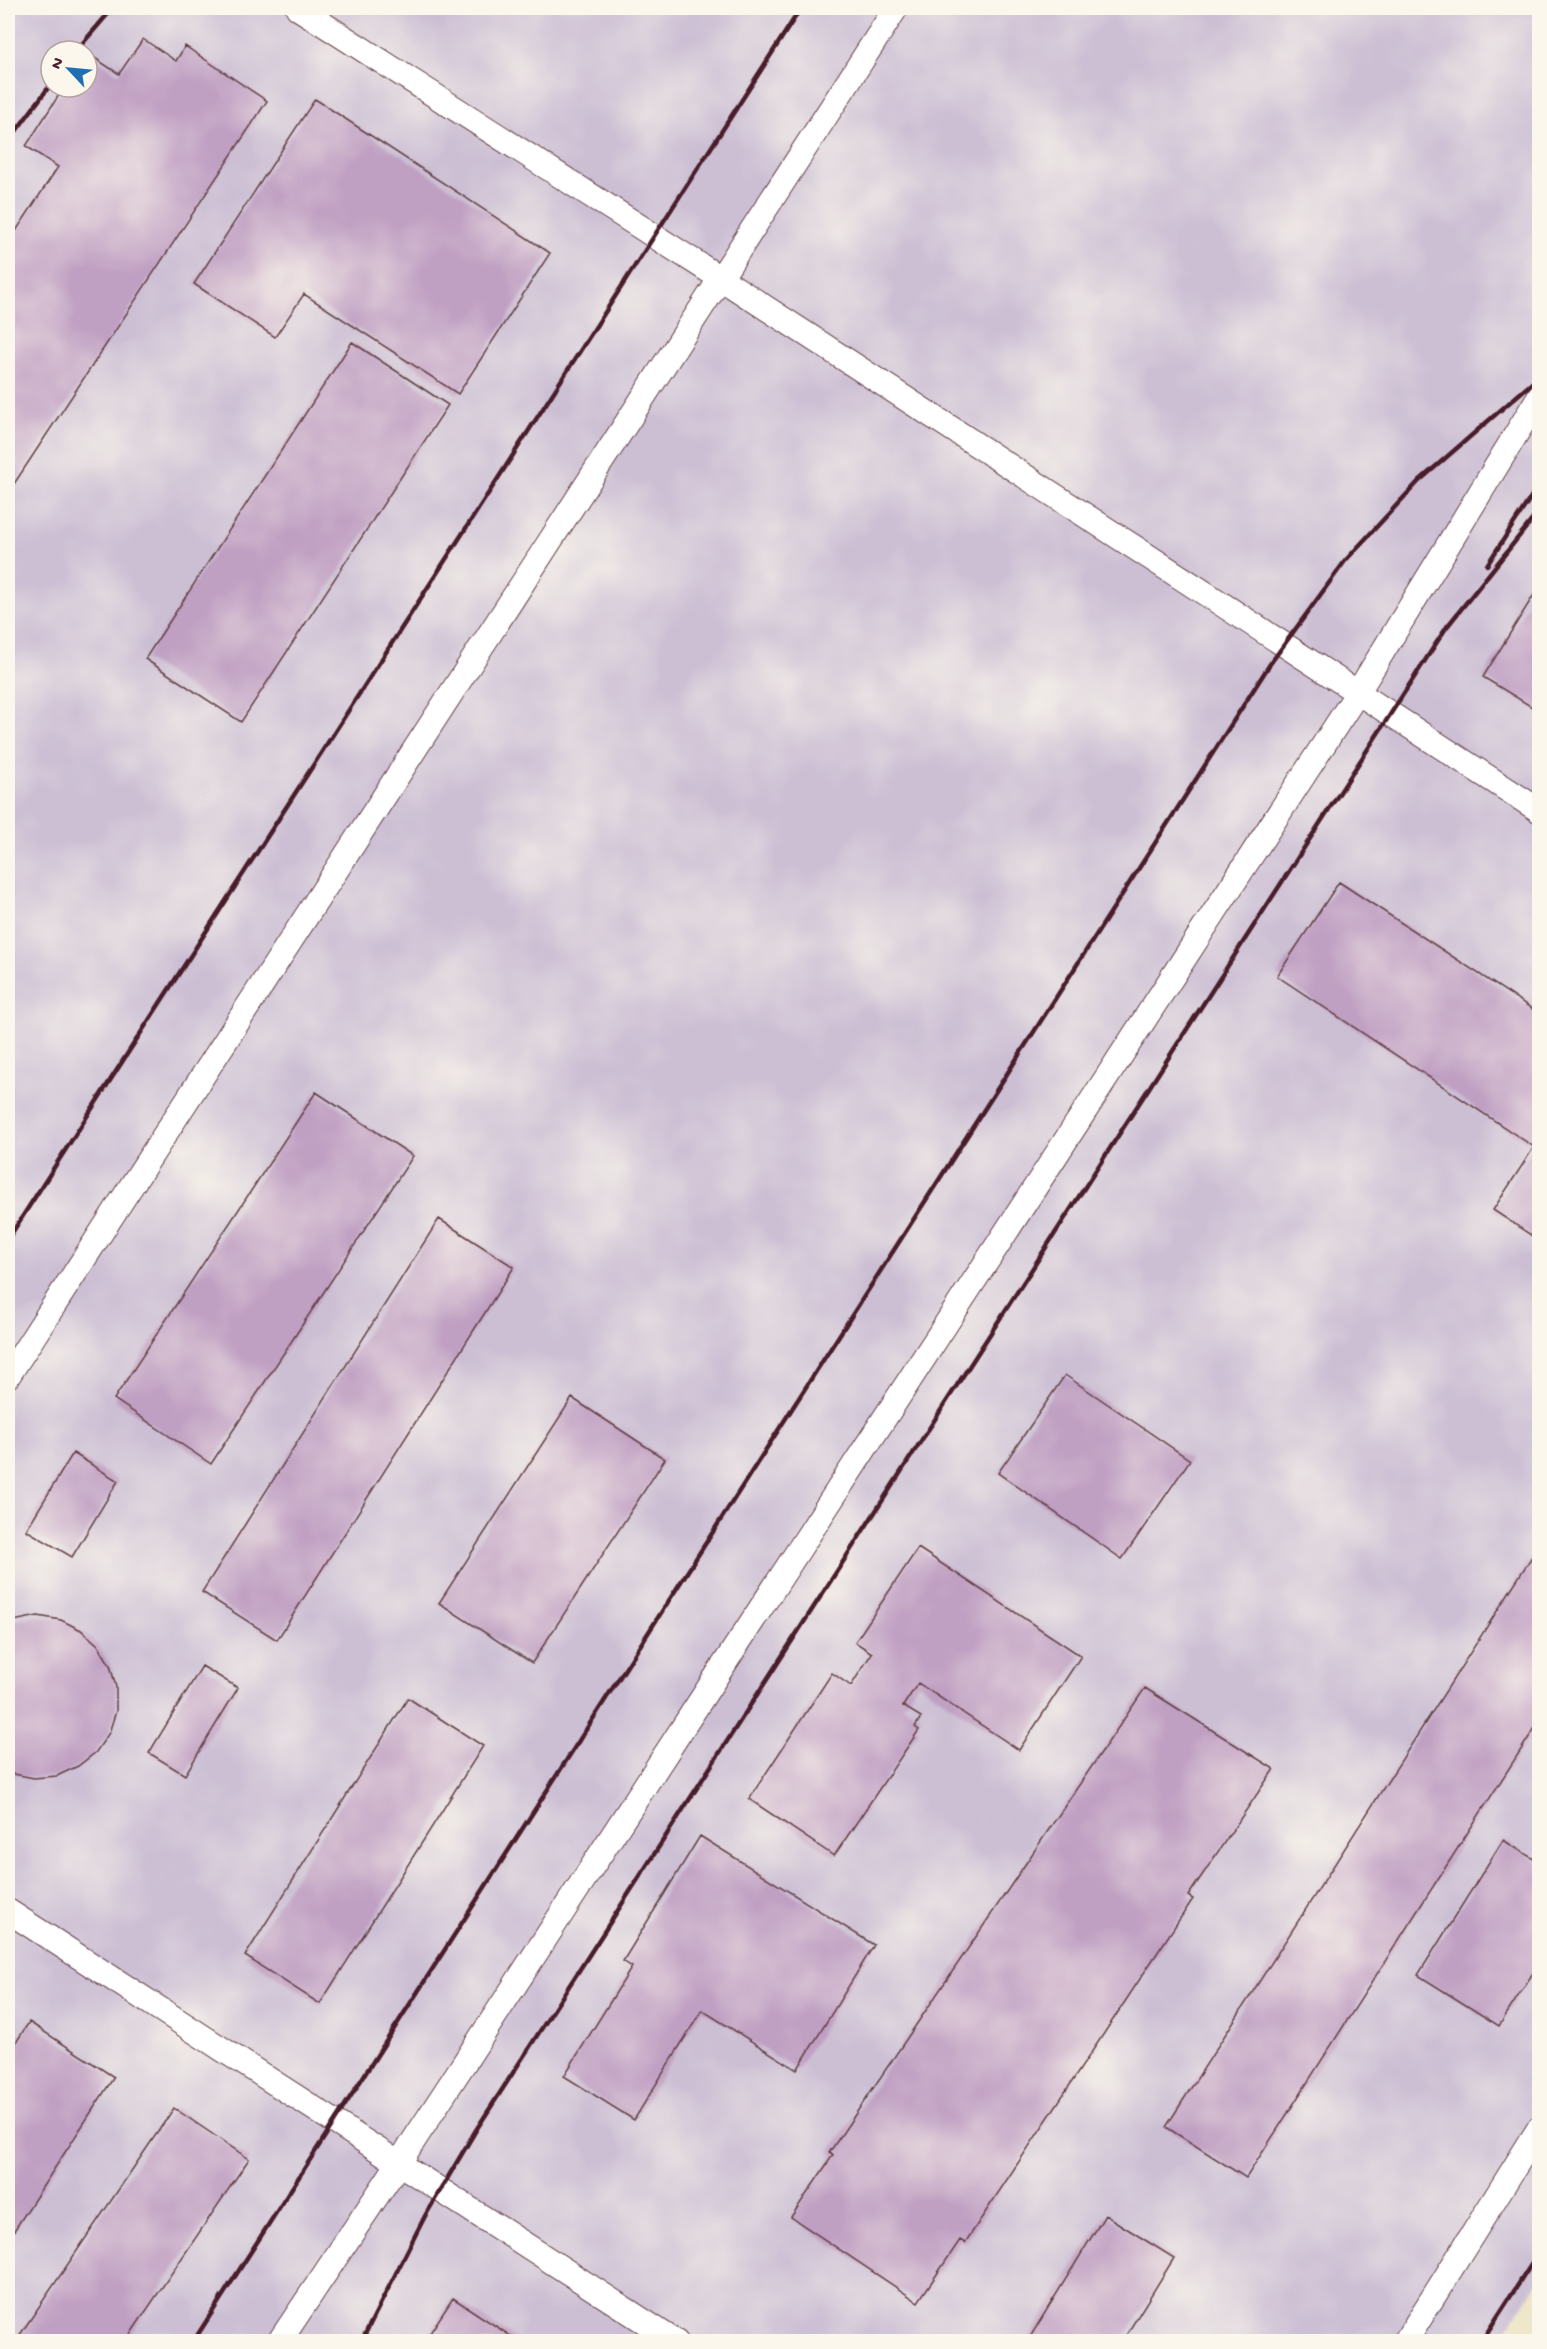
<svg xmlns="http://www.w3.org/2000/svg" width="1547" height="2349" viewBox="0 0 1547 2349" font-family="'Gochi Hand',sans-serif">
  <rect width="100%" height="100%" fill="#fbf7ec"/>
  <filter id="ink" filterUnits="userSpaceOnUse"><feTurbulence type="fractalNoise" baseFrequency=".0167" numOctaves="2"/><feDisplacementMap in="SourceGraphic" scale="12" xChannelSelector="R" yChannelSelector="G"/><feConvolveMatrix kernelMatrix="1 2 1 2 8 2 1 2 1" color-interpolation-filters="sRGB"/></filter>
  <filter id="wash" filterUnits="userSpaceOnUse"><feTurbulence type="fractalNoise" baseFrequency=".008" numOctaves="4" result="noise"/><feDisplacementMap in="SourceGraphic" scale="24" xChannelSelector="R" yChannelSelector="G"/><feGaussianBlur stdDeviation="1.35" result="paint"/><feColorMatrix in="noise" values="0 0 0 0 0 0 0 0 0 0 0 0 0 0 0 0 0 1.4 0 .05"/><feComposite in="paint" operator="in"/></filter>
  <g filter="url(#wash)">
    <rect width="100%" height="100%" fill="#ede6c9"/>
    <path fill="#ccbfd4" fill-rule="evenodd" d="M 8,8 L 1539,8 L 1540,2279 L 1499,2341 L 8,2342 ZM 51,51 L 87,51 L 87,87 L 51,87 Z"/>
    <g id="blocks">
      <path fill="#bf9fc2" d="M 143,39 L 176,61 L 185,46 L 267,101 L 8,493 L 8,243 L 58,167 L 26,146 L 64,87 L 87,87 L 87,53 L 119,74 Z
        M 315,99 L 550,253 L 458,394 L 304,294 L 275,337 L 194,284 Z
        M 352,342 L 448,405 L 241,722 L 145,659 Z
        M 1540,585 L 1540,712 L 1483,677 Z
        M 1339,882 L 1540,1014 L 1540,1241 L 1493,1210 L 1534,1147 L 1277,976 Z
        M 316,1092 L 413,1156 L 211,1464 L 114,1399 Z
        M 439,1219 L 514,1267 L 277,1640 L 202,1592 Z
        M 1065,1375 L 1190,1460 L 1122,1559 L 998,1473 Z
        M 572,1398 L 665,1459 L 532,1663 L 439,1603 Z
        M 73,1453 L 118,1481 L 72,1557 L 26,1530 Z
        M 1540,1544 L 1540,1720 L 1246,2178 L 1166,2127 Z
        M 918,1548 L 1081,1656 L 1019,1750 L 918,1683 L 903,1706 L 921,1717 L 915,1727 L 919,1730 L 834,1856 L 749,1799 L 832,1673 L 851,1686 L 872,1653 L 855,1642 Z
        M 38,1616 L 61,1620 L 81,1630 L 98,1645 L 110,1665 L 116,1687 L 116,1711 L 109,1733 L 96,1752 L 78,1766 L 57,1776 L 34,1778 L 8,1773 L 8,1622 Z
        M 202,1666 L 238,1688 L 185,1775 L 149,1753 Z
        M 1145,1688 L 1274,1769 L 1188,1896 L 1193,1899 L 965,2243 L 960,2240 L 918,2302 L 791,2217 L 833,2155 L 829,2153 Z
        M 408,1698 L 483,1746 L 320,2004 L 245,1956 Z
        M 700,1836 L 874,1945 L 797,2070 L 702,2010 L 634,2120 L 564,2076 L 632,1967 L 623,1961 Z
        M 1503,1840 L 1540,1863 L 1540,1962 L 1499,2026 L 1418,1975 Z
        M 29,2022 L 114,2077 L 8,2240 L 8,2055 Z
        M 174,2108 L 249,2159 L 125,2342 L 15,2342 Z
        M 1105,2215 L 1174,2258 L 1122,2342 L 1027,2342 Z
        M 453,2298 L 520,2342 L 424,2342 Z"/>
    </g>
  </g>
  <g filter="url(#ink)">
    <use href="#blocks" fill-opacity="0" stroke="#623d43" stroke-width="1.5"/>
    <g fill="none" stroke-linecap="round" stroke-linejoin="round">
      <g stroke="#623d43" stroke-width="26">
        <path id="lane" d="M 298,8 L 720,278 L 1540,811
          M 8,1376 L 896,8
          M 8,1911 L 676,2342
          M 279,2342 L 399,2163 L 1358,692 L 1540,395
          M 1405,2342 L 1540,2127"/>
      </g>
      <use href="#lane" stroke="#fff" stroke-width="24"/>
      <path stroke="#4a1f2b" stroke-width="4.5" d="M 76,51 L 113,8
        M 8,142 L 51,84
        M 1487,565 L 1540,483
        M 8,1239 L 801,8
        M 193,2342 L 1270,664 L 1345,561 L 1419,481 L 1540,376
        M 361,2342 L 425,2216 L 476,2130 L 1446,628 L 1540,510
        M 1481,2342 L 1540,2251"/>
    </g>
  </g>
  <rect width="1547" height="2349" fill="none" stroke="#fbf7ec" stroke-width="30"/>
  <g transform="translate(69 69) rotate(296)"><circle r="28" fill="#fbf7ec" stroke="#b4a19f" stroke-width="1.5"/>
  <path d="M0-4.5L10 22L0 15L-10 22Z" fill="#1f6fb2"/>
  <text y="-9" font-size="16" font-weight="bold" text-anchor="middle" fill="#4a1f2b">N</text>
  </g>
</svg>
